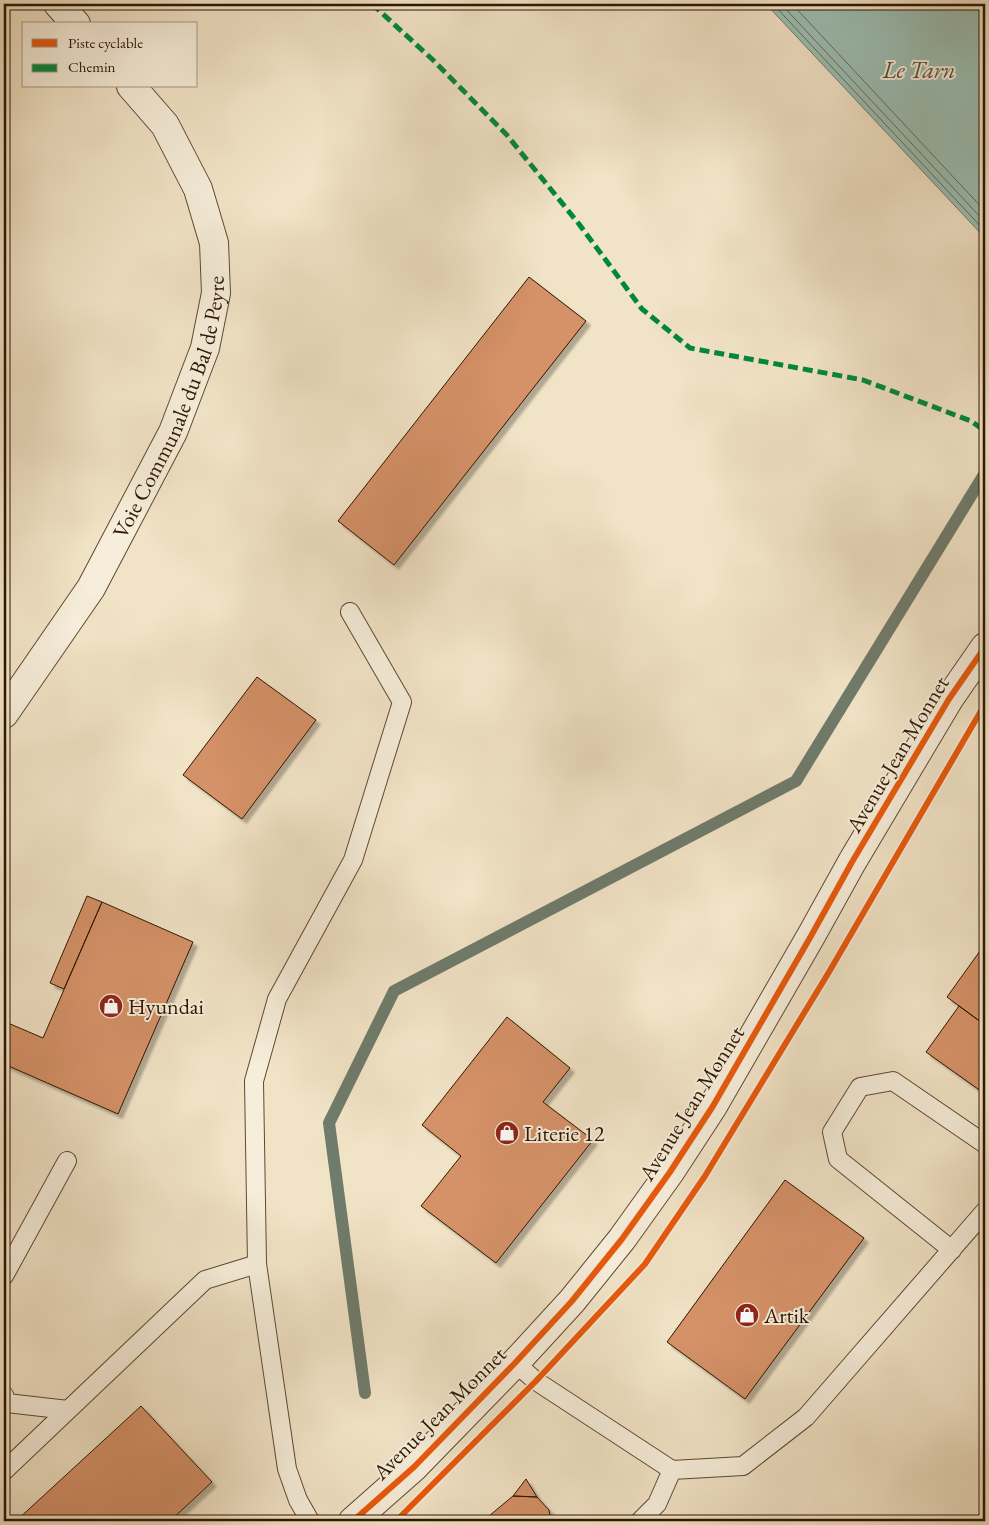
<svg xmlns="http://www.w3.org/2000/svg" width="989" height="1525" viewBox="0 0 989 1525" font-family="'EB Garamond',serif">
  <defs>
    <filter id="shadow"><feDropShadow dx="4.5" dy="4.5" stdDeviation="1" flood-color="#0004"/></filter>
  </defs>
  <rect width="100%" height="100%" fill="#f1e3c6"/>
  <filter id="stains"><feTurbulence type="fractalNoise" baseFrequency=".004" numOctaves="4"/><feColorMatrix values="0 0 0 0 .2 0 0 0 0 .09 0 0 0 0 .02 0 0 0 .5 -.17"/></filter>
  <radialGradient id="worn" r=".72"><stop offset=".6" stop-color="#630" stop-opacity="0"/><stop offset="1" stop-color="#630" stop-opacity=".3"/></radialGradient>
  <path fill="#9bbeb3" stroke="#6f7b6b" d="M 766,4 L 985,4 L 985,238 Z"/>
  <g fill="none" stroke-linecap="round" stroke-linejoin="round">
    <path stroke="#646a5a" stroke-width="1" d="M 773,4 L 985,231
      M 781,4 L 985,222
      M 792,4 L 985,211"/>
    <path stroke="#6f7b6b" stroke-width="12" d="M 365,1393 L 329,1123 L 394,991 L 796,781 L 985,473"/>
  </g>
  <path fill="#d59167" stroke="#2d1600" filter="url(#shadow)" d="M 529,277 L 586,321 L 394,565 L 338,521 Z
    M 257,677 L 316,720 L 242,819 L 183,775 Z
    M 87,896 L 102,902 L 64,989 L 50,983 Z
    M 102,902 L 193,942 L 118,1114 L 4,1064 L 4,1032 L 8,1023 L 43,1038 Z
    M 985,944 L 985,1025 L 947,997 Z
    M 959,1006 L 985,1025 L 985,1094 L 926,1052 Z
    M 507,1017 L 570,1068 L 543,1102 L 593,1140 L 496,1263 L 421,1206 L 461,1156 L 422,1125 Z
    M 785,1180 L 864,1238 L 745,1399 L 667,1342 Z
    M 141,1406 L 212,1482 L 170,1521 L 16,1521 Z
    M 526,1479 L 537,1497 L 513,1496 Z
    M 513,1496 L 537,1497 L 549,1510 L 551,1521 L 483,1521 Z"/>
  <g fill="none" stroke-linecap="round" stroke-linejoin="round">
    <g stroke="#5e4932" stroke-width="20">
      <path id="service" d="M 952,1250 L 838,1159 L 832,1132 L 860,1087 L 893,1081 L 985,1144
        M 4,1276 L 67,1161
        M 515,1363 L 536,1381 L 672,1470 L 743,1466 L 806,1417 L 985,1211
        M 4,1395 L 7,1403 L 68,1410
        M 4,1471 L 205,1280 L 257,1264
        M 310,1521 L 298,1500 L 287,1469 L 257,1264 L 254,1081 L 277,999 L 353,860 L 402,702 L 350,612
        M 640,1521 L 657,1504 L 672,1470"/>
    </g>
    <g stroke="#5e4932" stroke-width="30">
      <g id="minor">
        <path d="M 58,4 L 76,24"/>
        <path id="s1" d="M 4,714 L 91,588 L 173,432 L 205,348 L 216,293 L 214,243 L 198,189 L 165,125 L 131,86"/>
        <path d="M 353,1521 L 414,1467 L 515,1363 L 572,1301 L 622,1239 L 670,1172 L 713,1106 L 811,936 L 852,862 L 949,699 L 985,647"/>
      </g>
    </g>
    <use href="#service" stroke="#f6edda" stroke-width="18"/>
    <use href="#minor" stroke="#f6edda" stroke-width="28"/>
    <path stroke="#00873e" stroke-width="5" stroke-dasharray="10 5" stroke-linecap="butt" d="M 372,4 L 433,60 L 506,134 L 579,224 L 642,309 L 690,348 L 863,380 L 971,421 L 985,431"/>
    <g stroke="#f6edda" stroke-width="9">
      <path id="cycleway" d="M 353,1521 L 414,1467 L 515,1363 L 572,1301 L 622,1239 L 670,1172 L 713,1106 L 811,936 L 852,862 L 949,699 L 985,647
        M 396,1521 L 536,1381 L 645,1264 L 705,1176 L 829,972 L 985,704"/>
    </g>
    <use href="#cycleway" stroke="#e8590c" stroke-width="6"/>
  </g>
  <defs>
    <g id="shop-disc" transform="scale(1.25)"><circle r="9.5" fill="#8f2418" stroke="#f6edda"/><path d="M-5-2.5h2.3a2.7 3.5 0 0 1 5.4 0H5L5.5 6h-11ZM-1.5-2.5h3a1.5 2.3 0 0 0-3 0Z" fill="#fff"/></g>
  </defs>
  <g fill-rule="evenodd">
    <use href="#shop-disc" x="111" y="1006"/>
    <use href="#shop-disc" x="507" y="1133"/>
    <use href="#shop-disc" x="747" y="1315"/>
  </g>
  <g text-anchor="middle" stroke-width="4" stroke-linejoin="round" paint-order="stroke">
    <g font-size="22" fill="#2d1600" stroke="#f6edda">
      <text dy="8" stroke="none"><textPath href="#s1" startOffset="352">Voie Communale du Bal de Peyre</textPath></text>
      <text transform="translate(897 754) rotate(-59)" y="8">Avenue Jean Monnet</text>
      <text transform="translate(691 1103) rotate(-58)" y="8">Avenue Jean Monnet</text>
      <text transform="translate(439 1413) rotate(-45)" y="8">Avenue Jean Monnet</text>
    </g>
    <g font-size="22" fill="#2d1600" stroke="#f6edda" text-anchor="start">
      <text x="128" y="1014">Hyundai</text>
      <text x="524" y="1141">Literie 12</text>
      <text x="764" y="1323">Artik</text>
    </g>
    <g font-size="24" font-style="italic" fill="#54513f" stroke="#f6edda">
      <text x="919" y="78">Le Tarn</text>
    </g>
  </g>
  <rect width="989" height="1525" fill="none" stroke="#f1e3c6" stroke-width="20"/>
  <rect x="5" y="5" width="979" height="1515" fill="none" stroke="#2d1600" stroke-width="2.5"/>
  <rect x="10" y="10" width="969" height="1505" fill="none" stroke="#2d1600"/>
  <rect x="22" y="22" width="175" height="65" fill="#f6edda" stroke="#a69783"/>
  <rect x="32" y="39" width="25" height="8" fill="#e8590c" stroke="#a69783"/>
  <text x="68" y="48" font-size="15" fill="#2d1600">Piste cyclable</text>
  <rect x="32" y="64" width="25" height="8" fill="#00873e" stroke="#a69783"/>
  <text x="68" y="72" font-size="15" fill="#2d1600">Chemin</text>
  <rect width="100%" height="100%" filter="url(#stains)"/>
  <rect width="100%" height="100%" fill="url(#worn)"/>
</svg>
